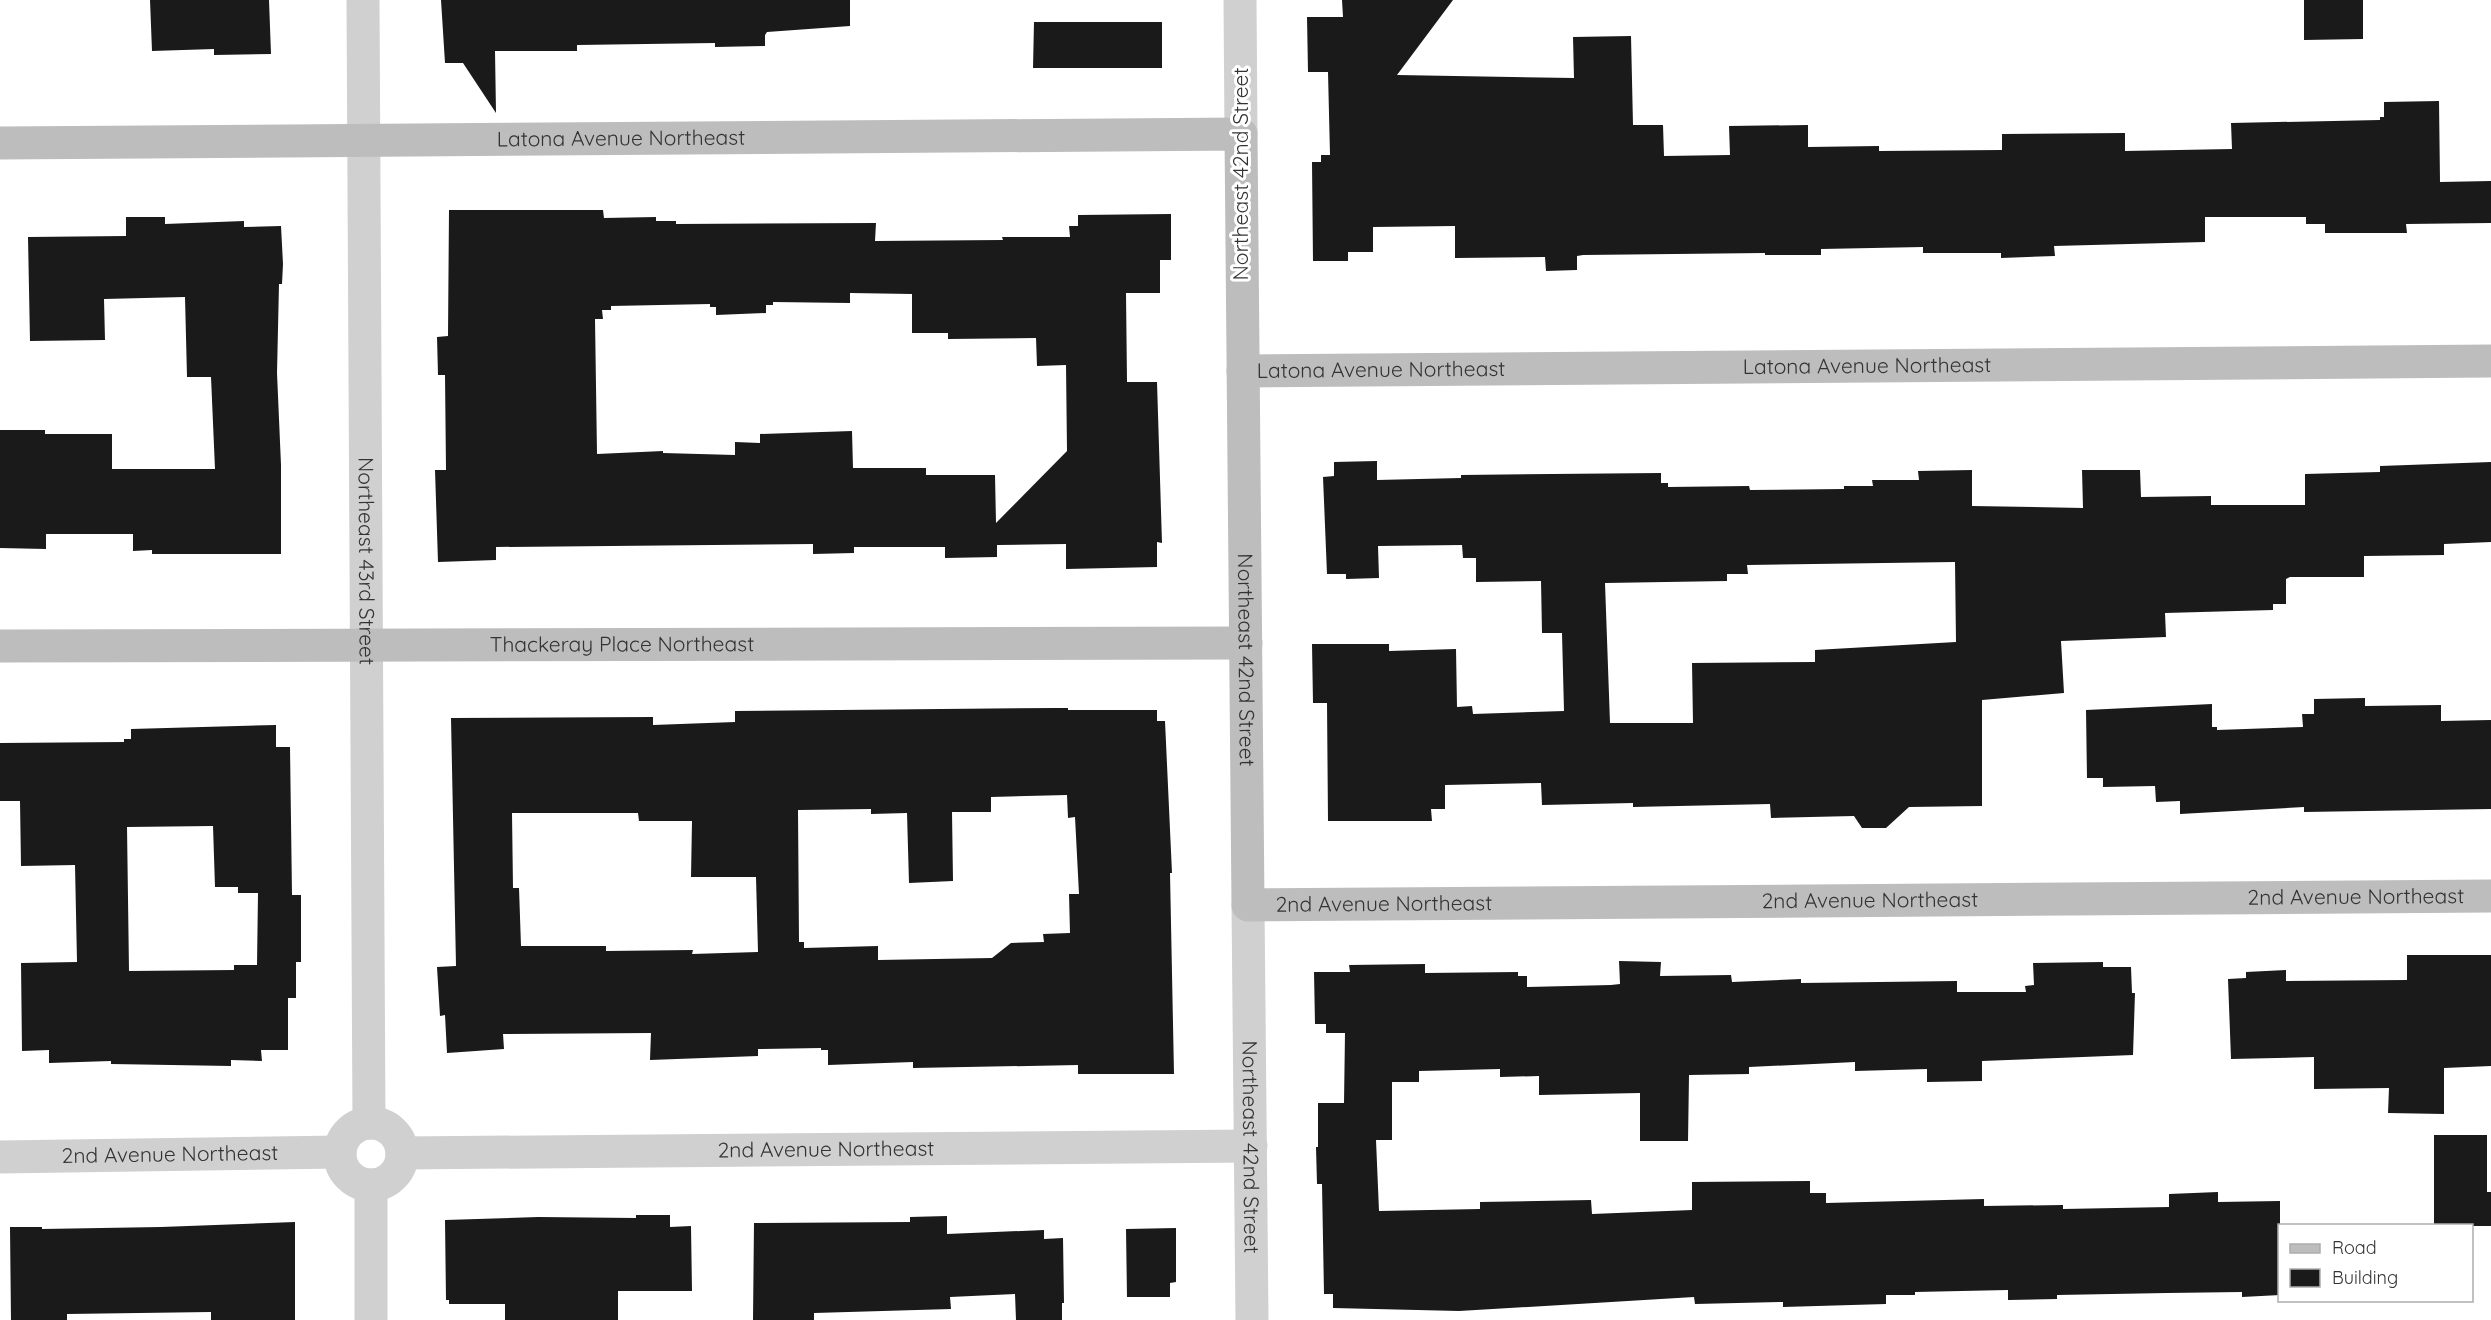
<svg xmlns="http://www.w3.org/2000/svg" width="2491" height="1320" viewBox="0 0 2491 1320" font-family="Quicksand,sans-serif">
  <rect width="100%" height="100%" fill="#fff"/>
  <path fill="#1a1a1a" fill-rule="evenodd" d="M 150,0 L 269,0 L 271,54 L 214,55 L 214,49 L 152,51 Z
    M 441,0 L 850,0 L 850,26 L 767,32 L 765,35 L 765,46 L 715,47 L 715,43 L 577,45 L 577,51 L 495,51 L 496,113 L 463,63 L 445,63 Z
    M 1342,0 L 1453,0 L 1397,75 L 1574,78 L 1573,37 L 1631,36 L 1633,125 L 1663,125 L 1664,156 L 1730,155 L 1729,126 L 1808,125 L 1808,147 L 1879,146 L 1879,151 L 2002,150 L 2002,134 L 2125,133 L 2125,151 L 2232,149 L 2231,123 L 2380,120 L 2380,117 L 2384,117 L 2384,102 L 2439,101 L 2440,182 L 2491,181 L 2491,223 L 2406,224 L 2407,233 L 2325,233 L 2325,224 L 2306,224 L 2306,217 L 2205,217 L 2205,242 L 2054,246 L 2055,256 L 2001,258 L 2001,253 L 1923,253 L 1923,247 L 1821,249 L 1821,255 L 1765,255 L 1765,253 L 1583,255 L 1577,256 L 1577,270 L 1546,271 L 1545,257 L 1455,258 L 1455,226 L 1373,227 L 1373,252 L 1348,252 L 1348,261 L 1313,261 L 1312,162 L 1321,162 L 1321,155 L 1330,155 L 1328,72 L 1308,72 L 1307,17 L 1343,17 Z
    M 2304,0 L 2363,0 L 2363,39 L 2304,40 Z
    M 1034,22 L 1162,22 L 1162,68 L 1033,68 Z
    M 449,210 L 603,210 L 604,218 L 656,217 L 656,221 L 676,221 L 676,224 L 876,223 L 875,241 L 1003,240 L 1002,237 L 1070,237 L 1069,226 L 1078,226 L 1078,215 L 1171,214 L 1171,260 L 1160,260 L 1160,293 L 1126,293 L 1127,382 L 1157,382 L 1162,543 L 1157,542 L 1157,567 L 1066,569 L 1066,544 L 997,545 L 997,557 L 945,558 L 945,547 L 854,547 L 854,553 L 813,554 L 813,544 L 496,547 L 496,560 L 438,562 L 435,470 L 446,470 L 445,375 L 438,375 L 437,337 L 448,336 ZM 850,293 L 912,294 L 912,333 L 948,333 L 948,339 L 1036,338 L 1037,366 L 1066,365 L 1067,451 L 996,523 L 995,475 L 926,475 L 926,468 L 853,468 L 852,431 L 760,434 L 760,443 L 735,442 L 735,455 L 663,453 L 663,451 L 597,454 L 595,319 L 603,319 L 602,310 L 611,310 L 611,306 L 710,304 L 710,307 L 716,307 L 716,315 L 766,313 L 766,305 L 773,305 L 773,302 L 850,303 Z
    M 126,217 L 165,217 L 165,224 L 244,221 L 244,227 L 281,226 L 283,264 L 282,284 L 279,284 L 277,373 L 281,465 L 281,554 L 152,554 L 152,550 L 133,551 L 133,534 L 46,534 L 46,549 L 0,548 L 0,430 L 45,430 L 45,434 L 112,434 L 112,469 L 215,469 L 211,377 L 187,377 L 185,297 L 104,299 L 105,340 L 30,341 L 28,237 L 126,236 Z
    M 1377,461 L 1377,480 L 1461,478 L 1461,475 L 1661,473 L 1661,483 L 1668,483 L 1668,487 L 1749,486 L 1750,490 L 1844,489 L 1844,486 L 1873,486 L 1872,480 L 1919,480 L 1918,471 L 1972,470 L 1972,506 L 2083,508 L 2082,470 L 2140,470 L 2141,497 L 2211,496 L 2211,505 L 2305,505 L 2305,474 L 2380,472 L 2380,466 L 2491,462 L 2491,542 L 2444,544 L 2444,555 L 2364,556 L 2364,577 L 2290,577 L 2286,579 L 2286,604 L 2273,604 L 2273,610 L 2165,613 L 2166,637 L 2061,641 L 2064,693 L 1982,700 L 1982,806 L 1909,807 L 1886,828 L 1862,828 L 1854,816 L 1771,818 L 1770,804 L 1633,807 L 1633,803 L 1542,805 L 1541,783 L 1445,785 L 1445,809 L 1431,809 L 1432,821 L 1328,821 L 1327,703 L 1313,703 L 1312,644 L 1389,644 L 1389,651 L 1456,649 L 1457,707 L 1472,706 L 1473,714 L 1564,711 L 1562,633 L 1542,633 L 1541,581 L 1476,582 L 1476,558 L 1463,558 L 1462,545 L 1378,546 L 1379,578 L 1346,579 L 1346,574 L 1327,574 L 1323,477 L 1334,476 L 1334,462 ZM 1955,562 L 1956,642 L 1815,650 L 1815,662 L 1692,663 L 1693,723 L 1610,723 L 1605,583 L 1727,581 L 1727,574 L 1748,574 L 1747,565 Z
    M 2365,698 L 2365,706 L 2441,705 L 2441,721 L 2491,720 L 2491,809 L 2304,812 L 2304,807 L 2180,814 L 2180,801 L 2156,802 L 2155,786 L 2103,787 L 2103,778 L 2087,778 L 2086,710 L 2212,704 L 2212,727 L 2217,727 L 2217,730 L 2303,727 L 2302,714 L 2314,714 L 2314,699 Z
    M 1056,708 L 1068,708 L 1068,710 L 1157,710 L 1157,721 L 1165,721 L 1172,873 L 1170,873 L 1174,1074 L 1078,1074 L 1078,1065 L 913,1068 L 913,1062 L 828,1065 L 828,1050 L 821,1050 L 821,1048 L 758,1049 L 758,1056 L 650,1060 L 651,1033 L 503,1034 L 504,1049 L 447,1053 L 445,1015 L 440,1016 L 437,967 L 456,966 L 451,718 L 653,717 L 653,725 L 735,722 L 735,711 ZM 1067,795 L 1068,818 L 1075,817 L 1079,894 L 1069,894 L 1070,933 L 1043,934 L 1044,942 L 1011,943 L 992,958 L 878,960 L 878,946 L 804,948 L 804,942 L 799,942 L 798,810 L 871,809 L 871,814 L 907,813 L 909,883 L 953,881 L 952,812 L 991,812 L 991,797 ZM 512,813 L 638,813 L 639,821 L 692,821 L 691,877 L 756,877 L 758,952 L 692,954 L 693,950 L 606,951 L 606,946 L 521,946 L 519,888 L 513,888 Z
    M 276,725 L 276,747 L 290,747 L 292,895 L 301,895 L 301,962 L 296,962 L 296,998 L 288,998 L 288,1050 L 261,1050 L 262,1061 L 231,1060 L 231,1066 L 111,1064 L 111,1061 L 49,1063 L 49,1050 L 22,1051 L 21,963 L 77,962 L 75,865 L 21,866 L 20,801 L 0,801 L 0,743 L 124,742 L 124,739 L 131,739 L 131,729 ZM 213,826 L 215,887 L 238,887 L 238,893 L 258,893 L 257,965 L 234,965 L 234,970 L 129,971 L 127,827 Z
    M 2407,955 L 2491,955 L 2491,1066 L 2444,1068 L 2444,1114 L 2388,1113 L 2389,1088 L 2314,1089 L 2314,1057 L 2231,1059 L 2228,979 L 2246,978 L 2246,972 L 2286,970 L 2286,981 L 2407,980 Z
    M 1619,961 L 1661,962 L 1660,976 L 1731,975 L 1732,982 L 1801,979 L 1801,983 L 1957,981 L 1957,992 L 2026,992 L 2025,986 L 2034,985 L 2033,963 L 2103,962 L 2103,967 L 2131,967 L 2132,993 L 2135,993 L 2133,1055 L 1982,1061 L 1982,1081 L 1927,1082 L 1927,1069 L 1855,1071 L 1855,1062 L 1749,1067 L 1749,1074 L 1689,1075 L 1688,1141 L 1640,1141 L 1640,1093 L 1539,1095 L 1539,1076 L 1500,1077 L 1500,1069 L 1419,1071 L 1419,1082 L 1392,1082 L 1392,1140 L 1376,1140 L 1379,1211 L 1480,1209 L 1480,1202 L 1591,1200 L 1592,1214 L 1692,1210 L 1692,1182 L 1810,1181 L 1810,1193 L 1826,1193 L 1826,1203 L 1984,1199 L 1984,1206 L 2063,1205 L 2063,1209 L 2169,1207 L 2169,1194 L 2218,1192 L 2218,1202 L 2280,1201 L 2280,1295 L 2242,1297 L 2242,1292 L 2167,1293 L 2057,1295 L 2057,1299 L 2008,1300 L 2008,1290 L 1915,1292 L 1915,1295 L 1886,1295 L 1886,1304 L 1783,1307 L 1783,1302 L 1695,1304 L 1694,1297 L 1459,1311 L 1333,1308 L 1333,1294 L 1324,1294 L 1322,1184 L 1317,1184 L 1316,1147 L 1318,1147 L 1318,1103 L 1344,1103 L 1345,1033 L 1326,1033 L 1326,1024 L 1315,1024 L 1314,972 L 1350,972 L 1349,965 L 1425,964 L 1425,973 L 1518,972 L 1518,976 L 1527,976 L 1527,987 L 1611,985 L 1620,984 Z
    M 2434,1135 L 2487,1135 L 2487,1192 L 2491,1192 L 2491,1226 L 2434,1226 Z
    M 636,1215 L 670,1215 L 670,1227 L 691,1226 L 692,1291 L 618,1291 L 618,1320 L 505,1320 L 505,1304 L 449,1304 L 449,1300 L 446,1300 L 445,1220 L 538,1217 L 636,1218 Z
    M 947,1216 L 947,1234 L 1044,1230 L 1044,1239 L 1063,1238 L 1064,1303 L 1062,1303 L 1062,1320 L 1016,1320 L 1015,1294 L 950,1297 L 951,1309 L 814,1313 L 814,1320 L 753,1320 L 754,1223 L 910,1222 L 910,1217 Z
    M 295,1222 L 295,1320 L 211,1320 L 211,1312 L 67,1314 L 67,1320 L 11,1320 L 10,1227 L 42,1227 L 42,1229 L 161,1227 Z
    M 1176,1228 L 1176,1282 L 1170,1283 L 1170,1297 L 1127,1297 L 1126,1229 Z"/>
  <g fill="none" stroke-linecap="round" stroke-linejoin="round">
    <g stroke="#d0d0d0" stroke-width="33">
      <path id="s1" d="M 363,0 L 369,1123"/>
      <path d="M 1240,0 L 1241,134"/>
      <path id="s2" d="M 1248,905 L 1252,1320"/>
      <circle cx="371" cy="1154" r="31"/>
      <path id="s3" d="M 402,1153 L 1251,1146"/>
      <path id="s4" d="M 0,1157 L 340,1152"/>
      <path d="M 371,1185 L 371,1320"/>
    </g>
    <g stroke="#bdbdbd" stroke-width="33">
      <path id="s5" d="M 0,143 L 1241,134 L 1248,905 L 2491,896"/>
      <path id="s6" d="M 1243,371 L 2491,361"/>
      <path id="s7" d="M 0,646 L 1246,643"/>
    </g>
  </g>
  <g text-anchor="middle" stroke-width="6" stroke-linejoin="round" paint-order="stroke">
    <g font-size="21" fill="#333" stroke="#fff">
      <text dy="7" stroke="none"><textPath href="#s5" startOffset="621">Latona Avenue Northeast</textPath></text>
      <text transform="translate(1241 174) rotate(-90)" y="7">Northeast 42nd Street</text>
      <text dy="7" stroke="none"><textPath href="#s6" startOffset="624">Latona Avenue Northeast</textPath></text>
      <text dy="7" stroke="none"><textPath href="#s6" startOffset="138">Latona Avenue Northeast</textPath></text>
      <text dy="7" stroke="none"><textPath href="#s1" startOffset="561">Northeast 43rd Street</textPath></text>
      <text dy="7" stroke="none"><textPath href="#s7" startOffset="622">Thackeray Place Northeast</textPath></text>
      <text dy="7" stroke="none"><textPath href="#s5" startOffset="1767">Northeast 42nd Street</textPath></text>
      <text dy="7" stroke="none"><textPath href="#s5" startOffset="3120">2nd Avenue Northeast</textPath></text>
      <text dy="7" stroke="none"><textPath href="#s5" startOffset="2634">2nd Avenue Northeast</textPath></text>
      <text dy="7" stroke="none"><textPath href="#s5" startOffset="2148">2nd Avenue Northeast</textPath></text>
      <text dy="7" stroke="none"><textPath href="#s2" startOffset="242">Northeast 42nd Street</textPath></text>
      <text dy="7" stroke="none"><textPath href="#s3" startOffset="424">2nd Avenue Northeast</textPath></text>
      <text dy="7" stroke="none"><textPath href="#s4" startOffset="170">2nd Avenue Northeast</textPath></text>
    </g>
  </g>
  <rect x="2278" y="1224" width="195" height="78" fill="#ffffff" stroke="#adadad" stroke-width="1.5"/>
  <rect x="2290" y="1244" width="30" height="9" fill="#bdbdbd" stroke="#adadad" stroke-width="1.5"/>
  <text x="2332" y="1254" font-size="18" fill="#333333">Road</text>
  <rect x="2290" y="1269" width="30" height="18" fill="#1a1a1a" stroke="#adadad" stroke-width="1.5"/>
  <text x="2332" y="1284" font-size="18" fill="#333333">Building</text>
</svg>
